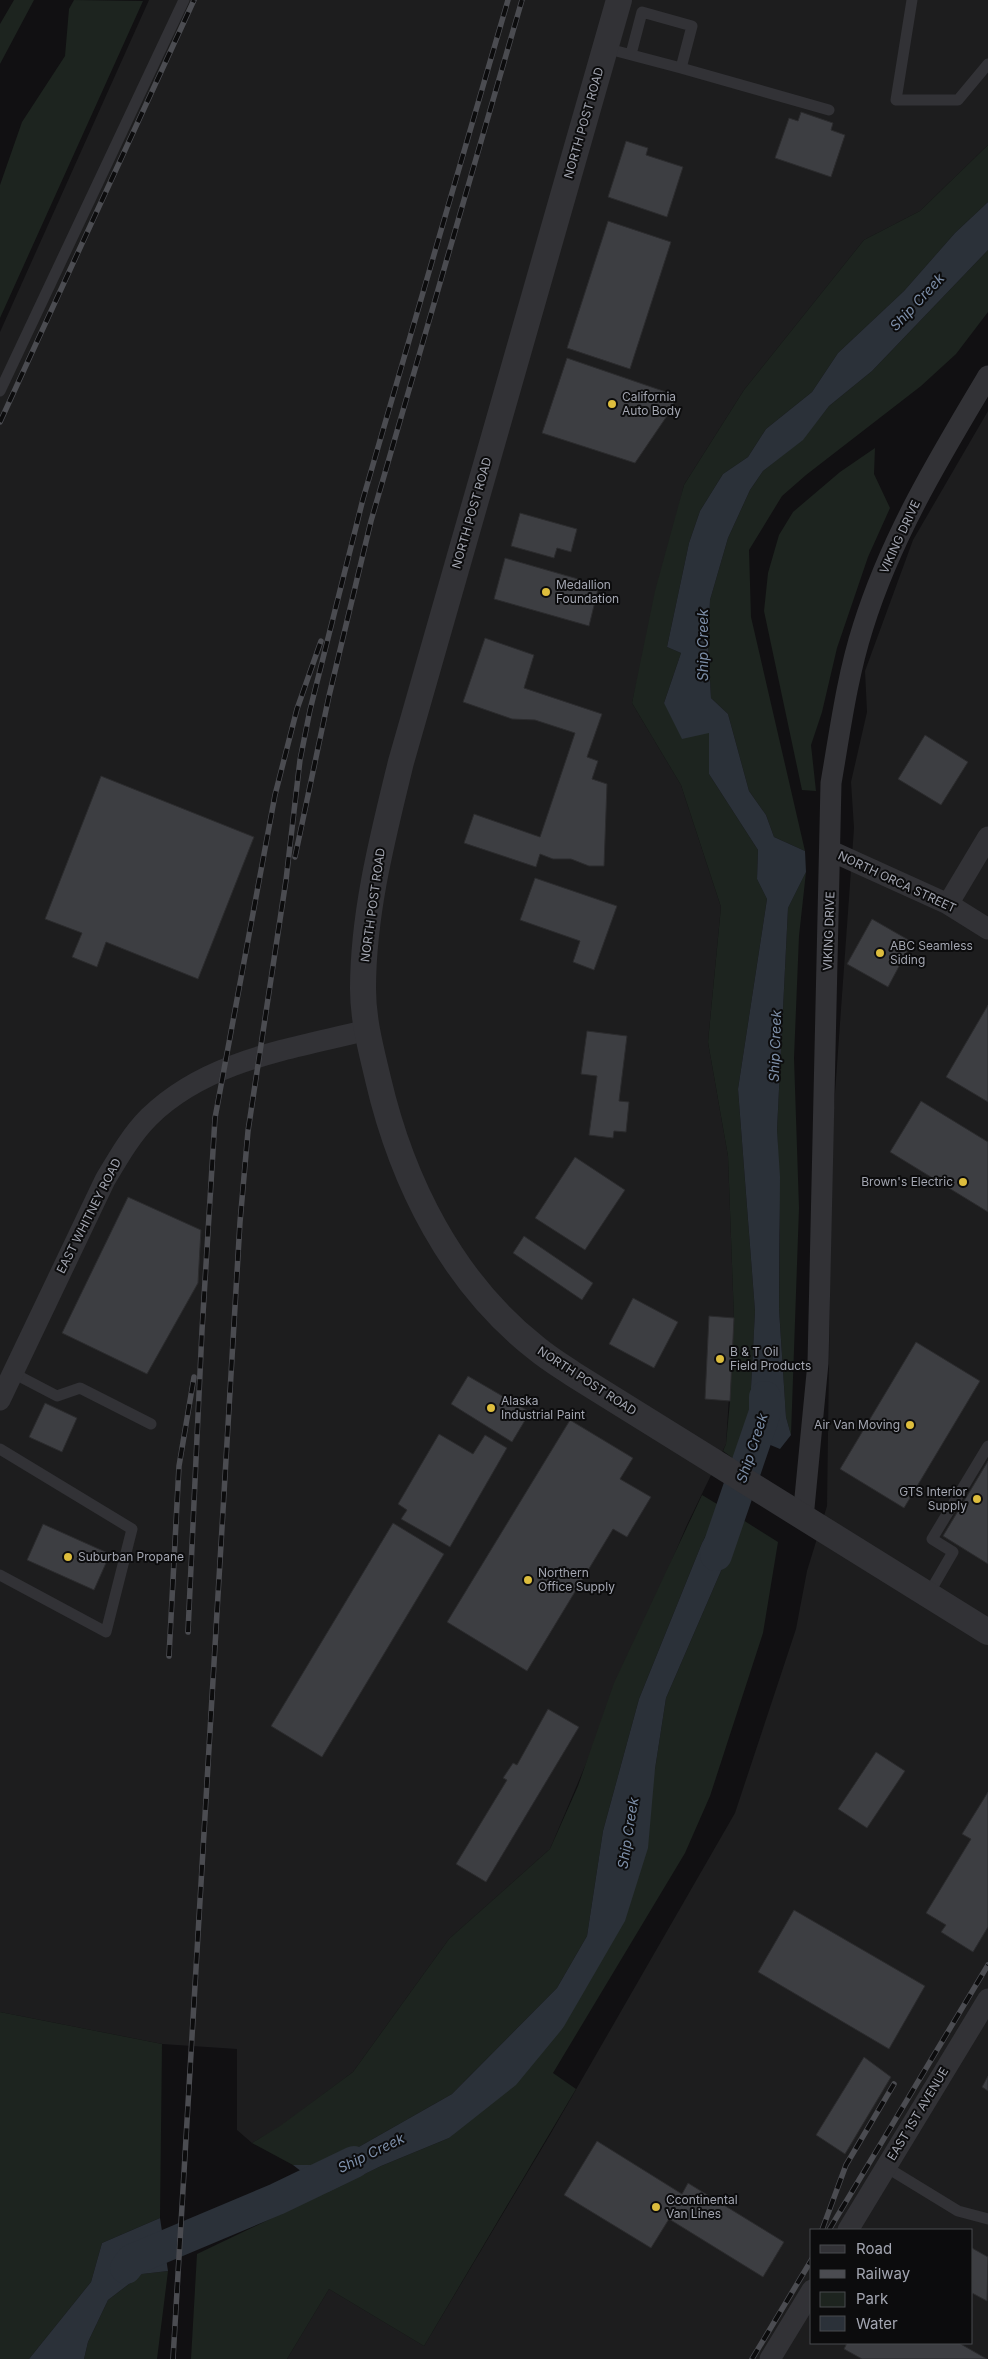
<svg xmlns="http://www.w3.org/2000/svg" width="988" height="2359" viewBox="0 0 988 2359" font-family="Inter,sans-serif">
  <rect width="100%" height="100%" fill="#111012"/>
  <path fill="#1d1d1e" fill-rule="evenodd" d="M 149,0 L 988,0 L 988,145 L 920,211 L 864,240 L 744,390 L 684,485 L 632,703 L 681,785 L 721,907 L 708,1042 L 728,1156 L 734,1318 L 726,1444 L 686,1527 L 550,1849 L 449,1939 L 353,2072 L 280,2127 L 252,2143 L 237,2130 L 237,2049 L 162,2044 L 0,2012 L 0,332 Z
    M 988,411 L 988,2359 L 287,2359 L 329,2289 L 424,2346 L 551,2133 L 735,1813 L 796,1629 L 807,1571 L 827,1506 L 830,1288 L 829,1177 L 854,828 L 851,782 L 867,712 L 865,671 L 913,540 ZM 812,2230 L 972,2230 L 972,2343 L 812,2343 Z"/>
  <path fill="#1d241f" d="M 14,0 L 34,0 L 0,64 L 0,24 Z
    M 74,0 L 143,1 L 0,318 L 0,185 L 22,122 L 65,56 L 69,9 Z
    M 988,145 L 988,202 L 955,233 L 904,291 L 838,353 L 812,392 L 766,429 L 748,457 L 723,474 L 700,511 L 689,543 L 667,647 L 681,653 L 664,703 L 709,733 L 709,774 L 758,850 L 757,879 L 767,899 L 738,1089 L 755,1311 L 749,1427 L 734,1459 L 723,1451 L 726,1444 L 730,1401 L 734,1318 L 728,1156 L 708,1042 L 721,907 L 681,785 L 632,703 L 655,591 L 684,485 L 744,390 L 864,240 L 920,211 Z
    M 988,250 L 988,312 L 956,354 L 921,386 L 806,475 L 782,496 L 749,550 L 751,617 L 805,851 L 774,837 L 766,815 L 749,791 L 728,714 L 711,698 L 708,644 L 710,600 L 728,538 L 750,490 L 763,471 L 803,439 L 829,406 L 872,371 Z
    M 875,448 L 874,474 L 890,508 L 868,557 L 837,648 L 822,712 L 811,745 L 816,791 L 802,790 L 764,611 L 768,573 L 779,535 L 793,512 L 840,472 Z
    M 806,872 L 799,936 L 794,1058 L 799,1208 L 791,1435 L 786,1417 L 779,1309 L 780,1234 L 777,1130 L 788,908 Z
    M 702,1495 L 722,1507 L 702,1543 L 639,1699 L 603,1831 L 587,1936 L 557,1988 L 452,2094 L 327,2165 L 293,2165 L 252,2143 L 280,2126 L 353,2072 L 449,1939 L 550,1849 L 578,1786 L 614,1683 Z
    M 743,1520 L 778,1542 L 763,1633 L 710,1796 L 685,1853 L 553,2073 L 576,2089 L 424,2346 L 329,2289 L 287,2359 L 191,2359 L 197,2254 L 381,2166 L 449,2138 L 563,2028 L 655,1769 L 666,1698 Z
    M 0,2012 L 162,2044 L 160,2218 L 102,2243 L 91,2282 L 29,2359 L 0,2359 Z
    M 168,2271 L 157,2359 L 84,2359 L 88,2342 L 108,2300 L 142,2274 Z"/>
  <path fill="#2b3139" d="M 988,202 L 988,250 L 872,371 L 829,406 L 803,440 L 763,471 L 750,490 L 728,538 L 710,600 L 708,644 L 711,698 L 728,714 L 749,791 L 766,815 L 774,837 L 805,851 L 806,872 L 788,908 L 777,1130 L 780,1177 L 779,1309 L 786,1417 L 791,1435 L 780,1449 L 746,1435 L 749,1426 L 755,1311 L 738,1089 L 767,899 L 757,879 L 758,850 L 709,774 L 709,733 L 682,739 L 664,703 L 681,653 L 667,647 L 689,543 L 700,511 L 723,474 L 748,457 L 766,429 L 812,392 L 838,353 L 904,291 L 955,233 Z
    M 722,1507 L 743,1520 L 666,1698 L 655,1769 L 648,1848 L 625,1921 L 563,2028 L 516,2085 L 449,2138 L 381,2166 L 328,2192 L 293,2165 L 327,2165 L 452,2094 L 557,1988 L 587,1936 L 603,1831 L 639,1699 L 702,1543 Z
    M 160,2218 L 168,2271 L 142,2274 L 108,2300 L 88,2342 L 84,2359 L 29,2359 L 91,2282 L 102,2243 Z"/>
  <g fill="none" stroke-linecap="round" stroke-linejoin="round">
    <path stroke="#2b3139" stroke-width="32" d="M 716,1555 L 765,1412 L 765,1397
      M 126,2268 L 132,2260 L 277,2199 L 354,2162"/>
  </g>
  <path fill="#3d3e42" stroke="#2b2b2d" d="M 801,112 L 833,123 L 831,130 L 845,135 L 831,177 L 775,158 L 789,118 L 798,121 Z
    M 626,141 L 648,148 L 646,155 L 683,167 L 667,217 L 608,197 Z
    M 608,221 L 671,242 L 630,369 L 567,348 Z
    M 567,358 L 666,392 L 676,398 L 671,410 L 635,463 L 542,433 Z
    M 520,513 L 577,529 L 571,552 L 557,548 L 554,558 L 511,546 Z
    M 505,558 L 599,585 L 589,626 L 494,599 Z
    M 485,638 L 534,655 L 524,688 L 602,714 L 587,757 L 598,761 L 592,779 L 607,784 L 604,866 L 589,866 L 571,859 L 553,859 L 540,854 L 536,867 L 464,843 L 474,814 L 540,837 L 575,733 L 535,720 L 512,719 L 463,702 Z
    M 925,735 L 968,762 L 941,805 L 898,779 Z
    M 101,776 L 254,837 L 198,979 L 106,942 L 97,967 L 72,957 L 82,933 L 45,919 Z
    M 535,878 L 617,906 L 594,970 L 573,962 L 580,941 L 520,920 Z
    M 872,919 L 912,942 L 888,987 L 847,964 Z
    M 988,1005 L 988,1102 L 946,1077 Z
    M 587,1031 L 627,1036 L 619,1101 L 629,1102 L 626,1132 L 614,1131 L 613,1138 L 589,1135 L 597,1076 L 581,1074 Z
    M 921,1101 L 988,1142 L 988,1212 L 890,1152 Z
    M 575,1157 L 625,1190 L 585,1250 L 535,1218 Z
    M 128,1197 L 201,1230 L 198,1283 L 147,1374 L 62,1333 Z
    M 524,1236 L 593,1283 L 582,1300 L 513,1253 Z
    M 633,1298 L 678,1322 L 654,1368 L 609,1344 Z
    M 709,1316 L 734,1318 L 730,1401 L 705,1399 Z
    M 916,1342 L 980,1381 L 904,1508 L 840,1469 Z
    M 468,1376 L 530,1412 L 512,1442 L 451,1404 Z
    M 45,1403 L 77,1418 L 62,1452 L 29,1437 Z
    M 570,1420 L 633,1458 L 620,1479 L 651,1497 L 627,1537 L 613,1529 L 527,1671 L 447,1622 Z
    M 439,1434 L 473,1454 L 485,1435 L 507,1448 L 450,1547 L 401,1519 L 407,1510 L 398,1504 Z
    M 988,1461 L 988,1564 L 943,1536 Z
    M 393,1523 L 444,1554 L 322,1757 L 271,1726 Z
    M 43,1524 L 110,1554 L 94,1590 L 27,1560 Z
    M 548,1709 L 579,1727 L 486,1882 L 456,1864 L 507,1780 L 503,1778 L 513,1763 L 517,1765 Z
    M 876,1752 L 905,1771 L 867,1828 L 838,1809 Z
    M 988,1792 L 988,1927 L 973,1952 L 941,1932 L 946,1925 L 926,1913 L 971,1839 L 962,1834 Z
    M 794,1910 L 925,1986 L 889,2049 L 758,1972 Z
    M 864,2057 L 891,2077 L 845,2154 L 816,2135 Z
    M 988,2076 L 988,2091 L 982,2087 Z
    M 597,2141 L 682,2194 L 688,2183 L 784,2242 L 763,2277 L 669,2219 L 651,2248 L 564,2195 Z
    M 972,2248 L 988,2257 L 987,2301 L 972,2293 Z
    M 847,2343 L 959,2343 L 987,2359 L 862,2359 L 844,2349 Z"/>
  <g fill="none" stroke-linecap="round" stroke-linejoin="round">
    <path stroke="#323236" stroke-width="11" d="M 912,0 L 896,100 L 958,100 L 988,64
      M 605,48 L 681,68 L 692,26 L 642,12 L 631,54
      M 681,68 L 829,110
      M 0,391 L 184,0
      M 13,1373 L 57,1396 L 80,1388 L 151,1424
      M 0,1449 L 132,1529 L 106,1632 L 0,1575
      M 928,1595 L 953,1552 L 932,1539 L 988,1446
      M 886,2167 L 958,2211 L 988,2219"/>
    <path stroke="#323236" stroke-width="21" d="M 831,851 L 948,904 L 988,929
      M 948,904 L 988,837
      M 0,1400 L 105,1180 C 118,1158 131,1135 149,1117 C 207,1060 291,1049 367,1030
      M 803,1518 L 818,1363 L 831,783 C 840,731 847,677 863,627 C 891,537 940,456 988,376
      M 848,2230 L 988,1999
      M 770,2359 L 812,2290"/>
    <path stroke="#323236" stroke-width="26" d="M 619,0 L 401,762 C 383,836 363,912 363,989 C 363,1020 371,1049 378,1079 C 402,1182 452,1282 536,1348 C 548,1358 561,1366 573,1374 L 988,1632"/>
    <g stroke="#4b4c51" stroke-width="5.5">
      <path id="rail" d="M 0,422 L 194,0
        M 295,857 L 329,696 L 371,521 L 522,0
        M 188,1632 L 202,1330 L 215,1118 L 275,795 L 297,709 L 321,641
        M 169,1656 L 179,1466 L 194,1377
        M 822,2230 L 846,2165 L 894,2084
        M 829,2230 L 988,1965
        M 173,2359 L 240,1222 L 248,1131 L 286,880 L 300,760 L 310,710 L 363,499 L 508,0
        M 752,2359 L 812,2259"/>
    </g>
    <use href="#rail" stroke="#0c0c0d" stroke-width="4" stroke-dasharray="11" stroke-linecap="butt"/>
  </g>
  <g fill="#ddbd3d" stroke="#0c0c0d" stroke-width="2">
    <circle cx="612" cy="404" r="5"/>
    <circle cx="546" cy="592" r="5"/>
    <circle cx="880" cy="953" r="5"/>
    <circle cx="963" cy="1182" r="5"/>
    <circle cx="720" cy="1359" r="5"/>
    <circle cx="491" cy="1408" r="5"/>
    <circle cx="910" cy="1425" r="5"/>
    <circle cx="977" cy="1499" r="5"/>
    <circle cx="68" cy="1557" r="5"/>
    <circle cx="528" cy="1580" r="5"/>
    <circle cx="656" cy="2207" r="5"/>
  </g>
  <g text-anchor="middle" stroke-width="4" stroke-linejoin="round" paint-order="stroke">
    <g font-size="12" fill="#a3a6b1" stroke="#0c0c0d">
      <text transform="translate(584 123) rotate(-74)" y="4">NORTH POST ROAD</text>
      <text transform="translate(472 513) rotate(-74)" y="4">NORTH POST ROAD</text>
      <text transform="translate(900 537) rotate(-65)" y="4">VIKING DRIVE</text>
      <text transform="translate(897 882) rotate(25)" y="4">NORTH ORCA STREET</text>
      <text transform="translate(373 905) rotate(-82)" y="4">NORTH POST ROAD</text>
      <text transform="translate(829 931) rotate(-88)" y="4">VIKING DRIVE</text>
      <text transform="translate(89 1216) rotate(-63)" y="4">EAST WHITNEY ROAD</text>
      <text transform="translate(587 1381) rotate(33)" y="4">NORTH POST ROAD</text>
      <text transform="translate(918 2114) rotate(-59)" y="4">EAST 1ST AVENUE</text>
    </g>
    <g font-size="12" fill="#a3a6b1" stroke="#0c0c0d" text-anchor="start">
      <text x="622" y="401">California<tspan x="622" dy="14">Auto Body</tspan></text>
      <text x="556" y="589">Medallion<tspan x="556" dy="14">Foundation</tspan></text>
      <text x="890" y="950">ABC Seamless<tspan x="890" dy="14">Siding</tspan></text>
      <text x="953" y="1186" text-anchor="end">Brown's Electric</text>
      <text x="730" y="1356">B &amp; T Oil<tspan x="730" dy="14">Field Products</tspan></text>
      <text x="501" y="1405">Alaska<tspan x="501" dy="14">Industrial Paint</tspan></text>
      <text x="900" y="1429" text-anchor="end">Air Van Moving</text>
      <text x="967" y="1496" text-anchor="end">GTS Interior<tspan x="967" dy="14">Supply</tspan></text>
      <text x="78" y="1561">Suburban Propane</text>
      <text x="538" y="1577">Northern<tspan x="538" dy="14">Office Supply</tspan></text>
      <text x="666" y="2204">Ccontinental<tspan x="666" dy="14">Van Lines</tspan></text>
    </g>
    <g font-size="14" font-style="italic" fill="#7d8fa9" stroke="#0c0c0d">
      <text transform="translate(917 302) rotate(-47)" y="5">Ship Creek</text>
      <text transform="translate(703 645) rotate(-90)" y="5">Ship Creek</text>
      <text transform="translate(775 1046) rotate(-88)" y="5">Ship Creek</text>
      <text transform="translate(752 1448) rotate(-72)" y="5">Ship Creek</text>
      <text transform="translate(628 1833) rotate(-81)" y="5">Ship Creek</text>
      <text transform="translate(371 2153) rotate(-26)" y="5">Ship Creek</text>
    </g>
  </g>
  <rect x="810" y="2229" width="162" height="115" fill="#0c0c0d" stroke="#484a4f"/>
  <rect x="820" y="2245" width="25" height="8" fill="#323236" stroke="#484a4f"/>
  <text x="856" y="2254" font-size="15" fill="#a3a6b1">Road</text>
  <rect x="820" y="2270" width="25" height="8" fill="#4b4c51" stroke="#484a4f"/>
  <text x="856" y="2279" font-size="15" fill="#a3a6b1">Railway</text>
  <rect x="820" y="2292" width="25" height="15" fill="#1d241f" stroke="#484a4f"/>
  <text x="856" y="2304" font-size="15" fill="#a3a6b1">Park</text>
  <rect x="820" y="2316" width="25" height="15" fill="#2b3139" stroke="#484a4f"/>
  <text x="856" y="2329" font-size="15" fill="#a3a6b1">Water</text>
</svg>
